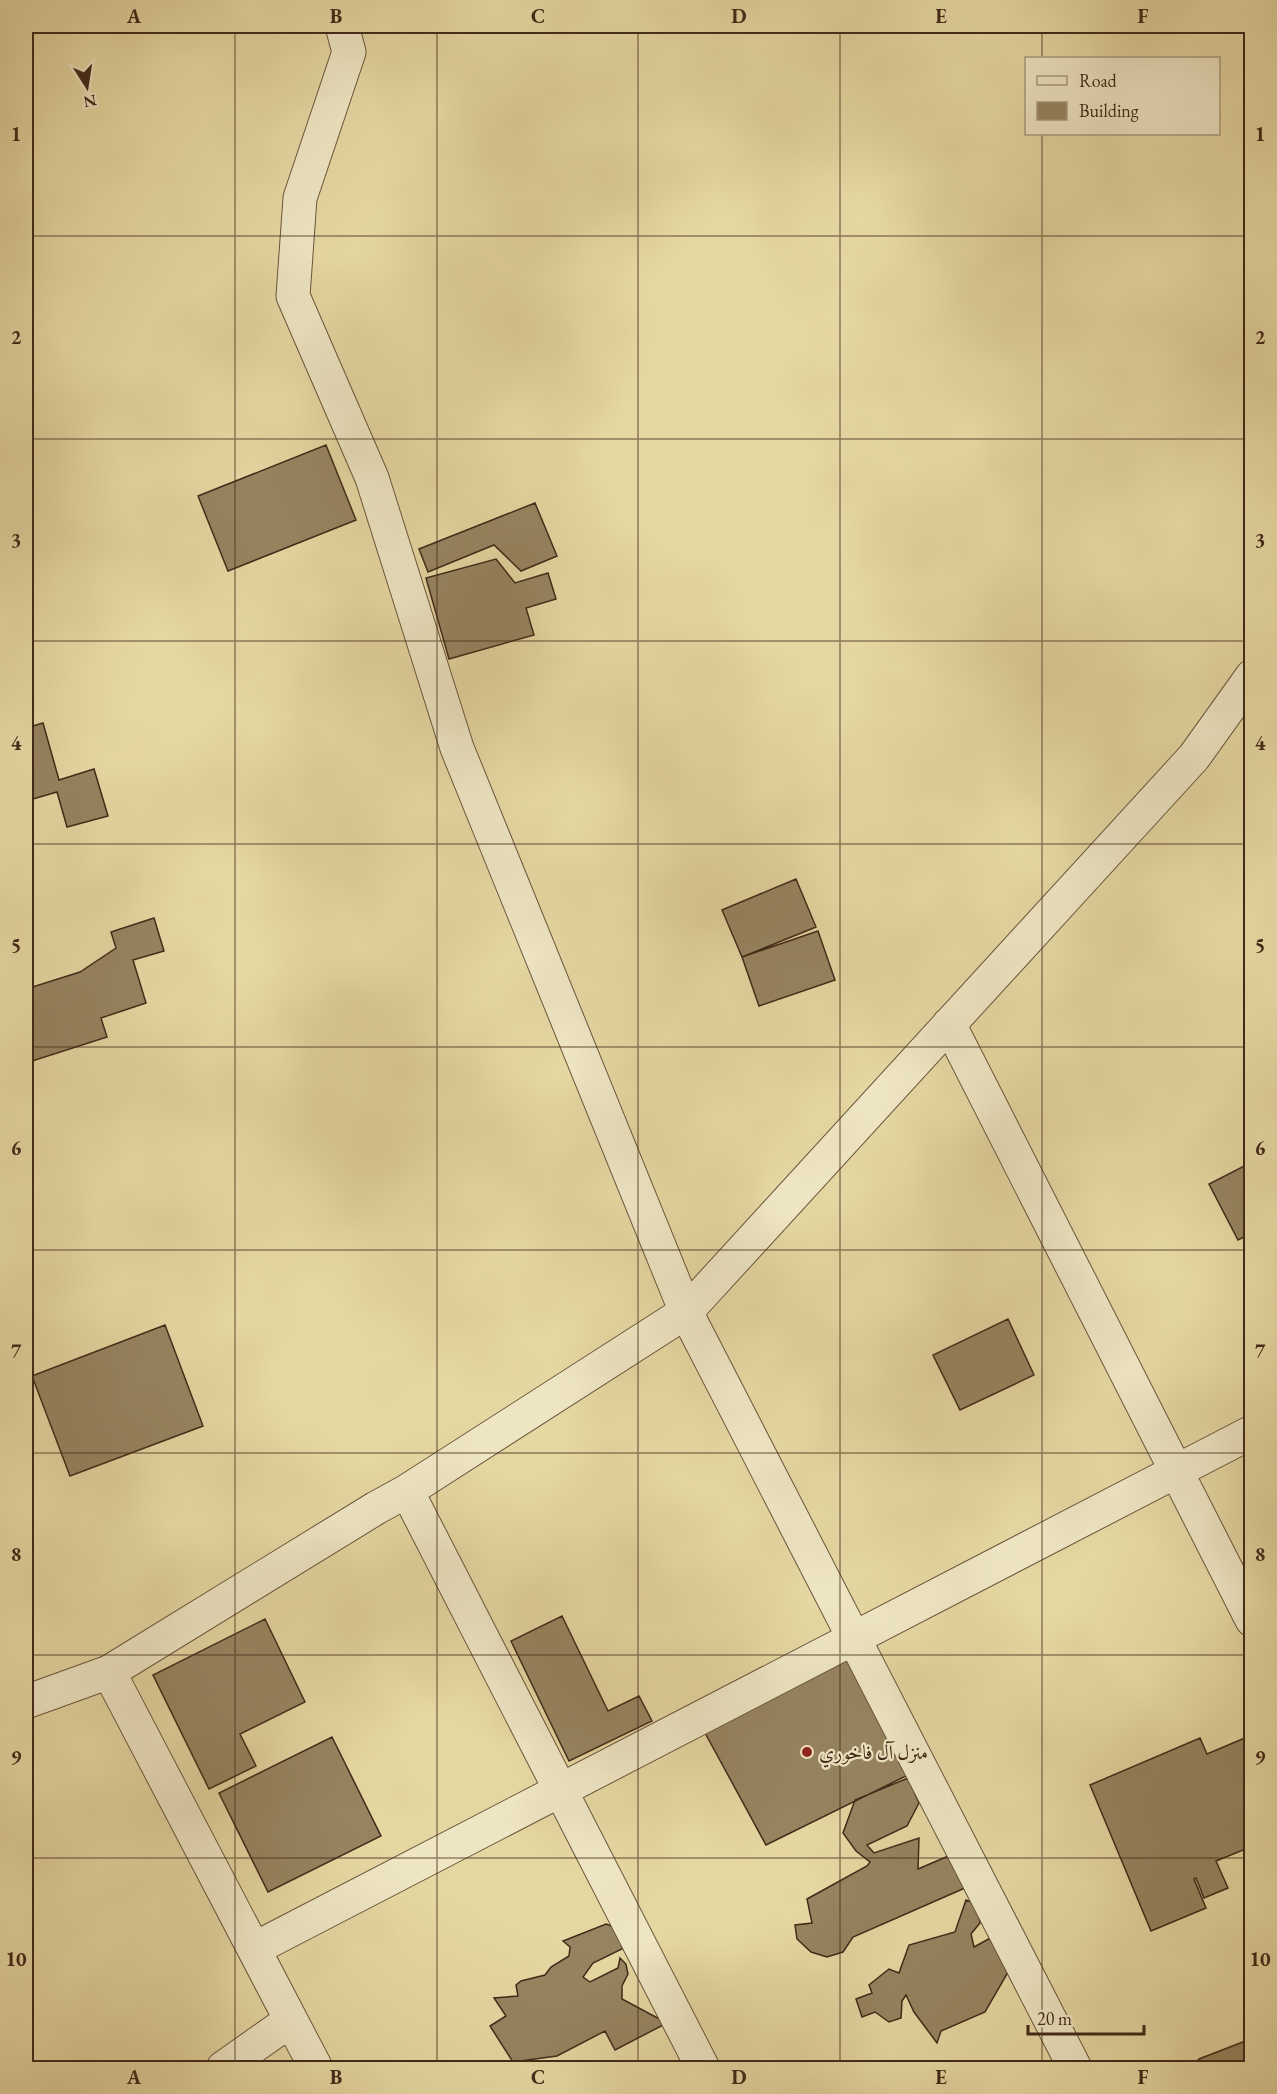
<svg xmlns="http://www.w3.org/2000/svg" width="1277" height="2094" viewBox="0 0 1277 2094" font-family="'EB Garamond',Amiri,serif">
  <rect width="100%" height="100%" fill="#e5d7a2"/>
  <filter id="stains"><feTurbulence type="fractalNoise" baseFrequency=".00333" numOctaves="4"/><feColorMatrix values="0 0 0 0 .2 0 0 0 0 .09 0 0 0 0 .02 0 0 0 .5 -.17"/></filter>
  <radialGradient id="worn" r=".72"><stop offset=".6" stop-color="#630" stop-opacity="0"/><stop offset="1" stop-color="#630" stop-opacity=".3"/></radialGradient>
  <path fill="#968460" stroke="#412a19" stroke-width="1.5" d="M 326,445 L 356,520 L 228,571 L 198,496 Z
    M 535,503 L 557,556 L 521,571 L 494,545 L 428,572 L 419,549 Z
    M 496,559 L 515,583 L 548,573 L 556,599 L 526,608 L 534,635 L 449,659 L 426,578 Z
    M 43,723 L 59,780 L 94,769 L 108,816 L 67,827 L 57,792 L 26,801 L 26,728 Z
    M 796,879 L 816,927 L 742,957 L 722,910 Z
    M 154,918 L 164,951 L 133,960 L 146,1003 L 101,1018 L 107,1037 L 26,1063 L 26,989 L 80,972 L 116,948 L 111,932 Z
    M 818,931 L 835,980 L 759,1006 L 742,957 Z
    M 1252,1162 L 1252,1233 L 1238,1240 L 1209,1184 Z
    M 1008,1319 L 1034,1375 L 960,1410 L 933,1355 Z
    M 165,1325 L 203,1426 L 70,1476 L 32,1376 Z
    M 562,1616 L 608,1711 L 639,1696 L 652,1721 L 569,1761 L 511,1641 Z
    M 265,1619 L 305,1702 L 240,1734 L 256,1766 L 209,1789 L 153,1675 Z
    M 845,1656 L 910,1774 L 766,1845 L 704,1731 Z
    M 1252,1735 L 1252,1853 L 1249,1854 L 1243,1850 L 1216,1861 L 1228,1888 L 1204,1898 L 1196,1878 L 1194,1879 L 1206,1908 L 1151,1931 L 1090,1785 L 1200,1738 L 1207,1754 Z
    M 332,1737 L 381,1836 L 268,1892 L 219,1793 Z
    M 908,1778 L 919,1803 L 907,1826 L 867,1845 L 874,1853 L 919,1838 L 918,1869 L 960,1851 L 974,1884 L 853,1937 L 843,1952 L 827,1957 L 811,1952 L 797,1939 L 795,1925 L 812,1923 L 807,1899 L 867,1866 L 870,1862 L 856,1851 L 843,1833 L 855,1800 Z
    M 966,1900 L 977,1904 L 980,1923 L 971,1934 L 974,1947 L 994,1936 L 1011,1967 L 985,2012 L 941,2031 L 937,2043 L 914,2012 L 906,1995 L 902,2001 L 901,2018 L 889,2022 L 875,2012 L 862,2017 L 856,1999 L 872,1993 L 869,1985 L 889,1969 L 899,1973 L 909,1945 L 955,1932 Z
    M 606,1924 L 617,1928 L 626,1947 L 593,1963 L 583,1977 L 590,1982 L 618,1968 L 620,1958 L 626,1964 L 628,1974 L 622,1986 L 622,1999 L 667,2023 L 615,2050 L 605,2031 L 557,2056 L 513,2062 L 490,2026 L 506,2016 L 494,1998 L 518,1996 L 516,1985 L 521,1981 L 545,1975 L 551,1967 L 569,1956 L 570,1947 L 563,1941 Z
    M 1248,2040 L 1252,2049 L 1252,2068 L 1190,2068 L 1199,2059 Z"/>
  <g fill="none" stroke-linecap="round" stroke-linejoin="round">
    <g stroke="#6a553b" stroke-width="35">
      <path id="street" d="M 342,26 L 349,52 L 300,198 L 293,296 L 372,478 L 457,748 L 686,1312 L 1075,2068
        M 949,1024 L 1252,1620
        M 407,1491 L 703,2068
        M 109,1672 L 316,2068
        M 26,1702 L 109,1672 L 376,1508 L 407,1491 L 686,1312 L 1194,757 L 1252,676
        M 254,1949 L 1252,1432
        M 223,2068 L 291,2020"/>
    </g>
    <use href="#street" stroke="#eee5c3" stroke-width="33"/>
  </g>
  <path fill="none" stroke="#412a19" stroke-width="1.5" stroke-opacity="0.55" d="M 235,26 L 235,2068M 437,26 L 437,2068M 638,26 L 638,2068M 840,26 L 840,2068M 1042,26 L 1042,58M 1042,134 L 1042,2068M 26,236 L 1252,236M 26,439 L 1252,439M 26,641 L 1252,641M 26,844 L 1252,844M 26,1047 L 1252,1047M 26,1250 L 1252,1250M 26,1453 L 1252,1453M 26,1655 L 1252,1655M 26,1858 L 1252,1858"/>
  <circle fill="#8f2418" stroke="#eee5c3" stroke-width="2" cx="807" cy="1752" r="6"/>
  <g text-anchor="middle" stroke-width="4.5" stroke-linejoin="round" paint-order="stroke">
    <g font-size="20" fill="#412a19" stroke="#eee5c3" text-anchor="start">
      <text x="819" y="1759">منزل آل فاخوري</text>
    </g>
  </g>
  <rect width="1277" height="2094" fill="none" stroke="#e5d7a2" stroke-width="66"/>
  <rect x="1025" y="57" width="195" height="78" fill="#eee5c3" stroke="#a99a7f" stroke-width="1.5"/>
  <rect x="1037" y="76" width="30" height="9" fill="#eee5c3" stroke="#a99a7f" stroke-width="1.5"/>
  <text x="1079" y="87" font-size="18" fill="#412a19">Road</text>
  <rect x="1037" y="102" width="30" height="18" fill="#968460" stroke="#a99a7f" stroke-width="1.5"/>
  <text x="1079" y="117" font-size="18" fill="#412a19">Building</text>
  <g transform="translate(87 87) rotate(168)" stroke="#eee5c3" stroke-width="4.5" paint-order="stroke">
  <path d="M0-4.5L10 22L0 15L-10 22Z" fill="#412a19"/>
  <text y="-9" font-size="16" font-weight="bold" text-anchor="middle" fill="#412a19">N</text>
  </g>
  <path d="M1028 2025v9h116v-9" fill="none" stroke="#412a19" stroke-width="3"/>
  <text x="1037" y="2025" font-size="18" fill="#412a19" stroke="#eee5c3" stroke-width="4.5" paint-order="stroke">20 m</text>
  <rect x="33" y="33" width="1211" height="2028" fill="none" stroke="#412a19" stroke-width="2"/>
  <g font-size="20" text-anchor="middle" font-weight="bold" fill="#412a19">
    <text x="134" y="23">A</text>
    <text x="336" y="23">B</text>
    <text x="538" y="23">C</text>
    <text x="739" y="23">D</text>
    <text x="941" y="23">E</text>
    <text x="1143" y="23">F</text>
    <text x="16" y="141">1</text>
    <text x="1260" y="141">1</text>
    <text x="16" y="344">2</text>
    <text x="1260" y="344">2</text>
    <text x="16" y="547">3</text>
    <text x="1260" y="547">3</text>
    <text x="16" y="750">4</text>
    <text x="1260" y="750">4</text>
    <text x="16" y="952">5</text>
    <text x="1260" y="952">5</text>
    <text x="16" y="1155">6</text>
    <text x="1260" y="1155">6</text>
    <text x="16" y="1358">7</text>
    <text x="1260" y="1358">7</text>
    <text x="16" y="1561">8</text>
    <text x="1260" y="1561">8</text>
    <text x="16" y="1764">9</text>
    <text x="1260" y="1764">9</text>
    <text x="16" y="1966">10</text>
    <text x="1260" y="1966">10</text>
    <text x="134" y="2084">A</text>
    <text x="336" y="2084">B</text>
    <text x="538" y="2084">C</text>
    <text x="739" y="2084">D</text>
    <text x="941" y="2084">E</text>
    <text x="1143" y="2084">F</text>
  </g>
  <rect width="100%" height="100%" filter="url(#stains)"/>
  <rect width="100%" height="100%" fill="url(#worn)"/>
</svg>
